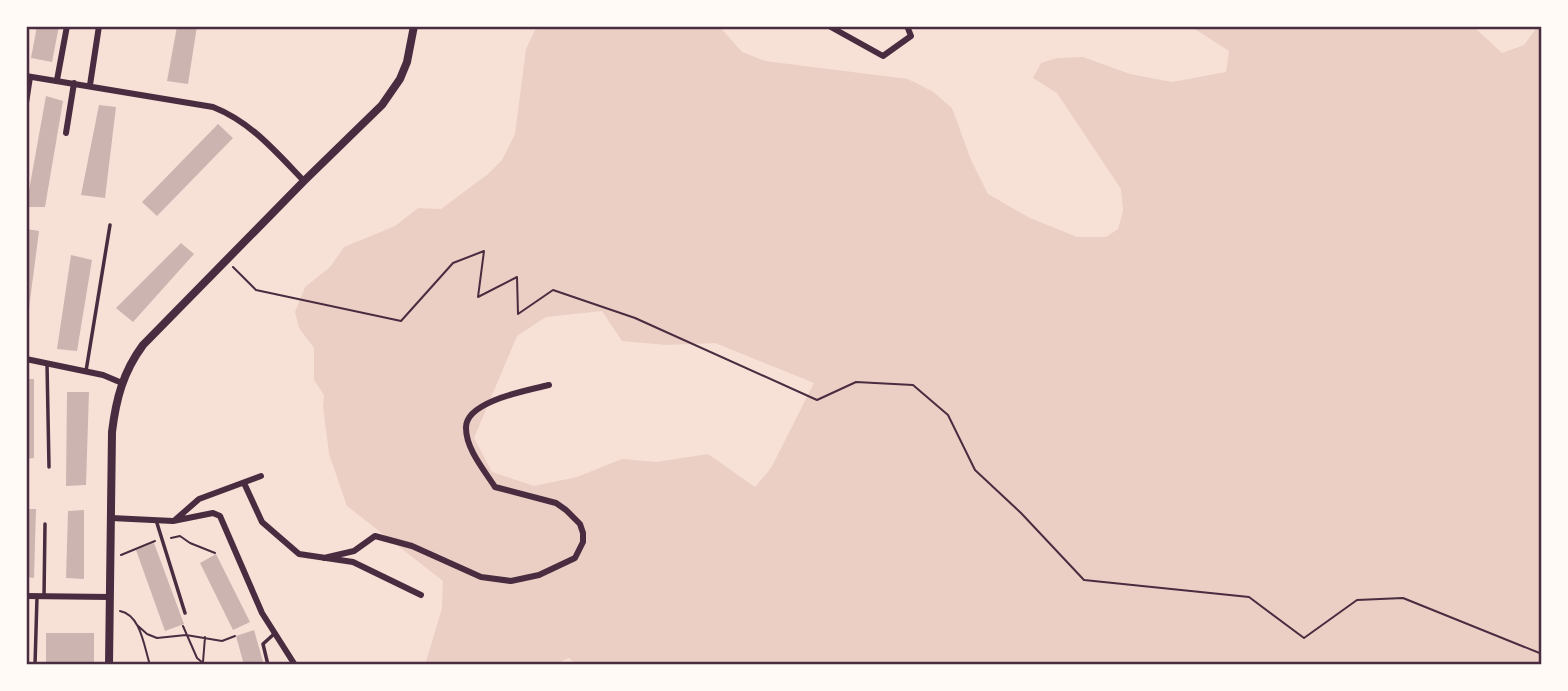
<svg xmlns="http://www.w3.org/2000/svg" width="1568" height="691" viewBox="0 0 1568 691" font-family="Jost,sans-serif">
  <rect width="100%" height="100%" fill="#f7e1d7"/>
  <path fill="#ebcfc5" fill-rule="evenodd" d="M 552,26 L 719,26 L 742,52 L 765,61 L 908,79 L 932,91 L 952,108 L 971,160 L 988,194 L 1030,218 L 1077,237 L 1106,237 L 1118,229 L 1123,211 L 1121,189 L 1057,93 L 1033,78 L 1041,63 L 1057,58 L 1083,57 L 1130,74 L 1172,82 L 1226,72 L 1229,51 L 1190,26 L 1473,26 L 1502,53 L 1524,45 L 1538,26 L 1542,26 L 1542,665 L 576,665 L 569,658 L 554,665 L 425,665 L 442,608 L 443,581 L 347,506 L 329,454 L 323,406 L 324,395 L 314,380 L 314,348 L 299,328 L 295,312 L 305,287 L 330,267 L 344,247 L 395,226 L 418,208 L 441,209 L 488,174 L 502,160 L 515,134 L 526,49 L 535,30 ZM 602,311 L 622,341 L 666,345 L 715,343 L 814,383 L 771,468 L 755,487 L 708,454 L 656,462 L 622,459 L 577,477 L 534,486 L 492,472 L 474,438 L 517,336 L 546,317 Z"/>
  <path fill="#ccb4b1" d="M 37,26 L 59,26 L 52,62 L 31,58 Z
    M 177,26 L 197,26 L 188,84 L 167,81 Z
    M 46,96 L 63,101 L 45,207 L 26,207 Z
    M 99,105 L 116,107 L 105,198 L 81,195 Z
    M 218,124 L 233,138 L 157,216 L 142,202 Z
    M 26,229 L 39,231 L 28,316 L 26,316 Z
    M 181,243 L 194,254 L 133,322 L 116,308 Z
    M 71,255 L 92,260 L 77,351 L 57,349 Z
    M 26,379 L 34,379 L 34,458 L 26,459 Z
    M 67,392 L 89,392 L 86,485 L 66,486 Z
    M 26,509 L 36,509 L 34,578 L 26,577 Z
    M 84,510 L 84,579 L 66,578 L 68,511 Z
    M 154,543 L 184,624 L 165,631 L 136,550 Z
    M 216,554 L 250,622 L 233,630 L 200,563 Z
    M 254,630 L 264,665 L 244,665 L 236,636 Z
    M 46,633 L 94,633 L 94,665 L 46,665 Z"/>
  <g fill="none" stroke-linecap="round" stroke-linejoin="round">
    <path stroke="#4a2c40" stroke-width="2" d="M 233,267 L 256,290 L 401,321 L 453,263 L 484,251 L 478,297 L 517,277 L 518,314 L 553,290 L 635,318 L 817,400 L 856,382 L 913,385 L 948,415 L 975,470 L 1021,513 L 1084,580 L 1249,597 L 1304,638 L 1357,600 L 1403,598 L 1542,654
      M 171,538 L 180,536 L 190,543 L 215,553
      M 121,555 L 155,541
      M 120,611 C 141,615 144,647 150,665
      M 137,625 L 147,634 L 157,638 L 186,635 L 222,641 L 235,636
      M 183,626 L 197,658 L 203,663
      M 203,662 L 205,637"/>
    <path stroke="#4a2c40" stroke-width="3.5" d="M 47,364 L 49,467
      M 86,371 L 110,225
      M 156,520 L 185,613
      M 44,597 L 45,524
      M 35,665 L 37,597
      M 268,665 L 263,644 L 274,634"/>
    <path stroke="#4a2c40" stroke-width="6" d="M 829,26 L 883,56 L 911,36 L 907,26
      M 26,76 L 213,107 C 251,122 276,152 304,181
      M 57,80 L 67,26
      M 90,85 L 99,26
      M 26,103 L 30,77
      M 66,133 L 74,83
      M 26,359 L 103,375 L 122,383
      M 244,483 L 262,522 L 299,554 L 353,562 L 421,595
      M 111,518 L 173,521 L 213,513 L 220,516 L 262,613 L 295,665
      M 175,520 L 199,499 L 261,476
      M 324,558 L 354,551 L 375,536 L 412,546 L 481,577 L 511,581 L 539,575 L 575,558 L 583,542 L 583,533 L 580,524 L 566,510 L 556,503 L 495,487 C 484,470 466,449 466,428 C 465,401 529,390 549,385
      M 26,596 L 110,597"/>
    <path stroke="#4a2c40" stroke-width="8" d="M 109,665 L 112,432 C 116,399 123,372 143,345 L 304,181 L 382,105 L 400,79 L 407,62 L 414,26"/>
  </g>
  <rect width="1568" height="691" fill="none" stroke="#fffaf5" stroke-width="56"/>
  <rect x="28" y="28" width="1512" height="635" fill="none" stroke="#4a2c40" stroke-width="2.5"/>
</svg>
